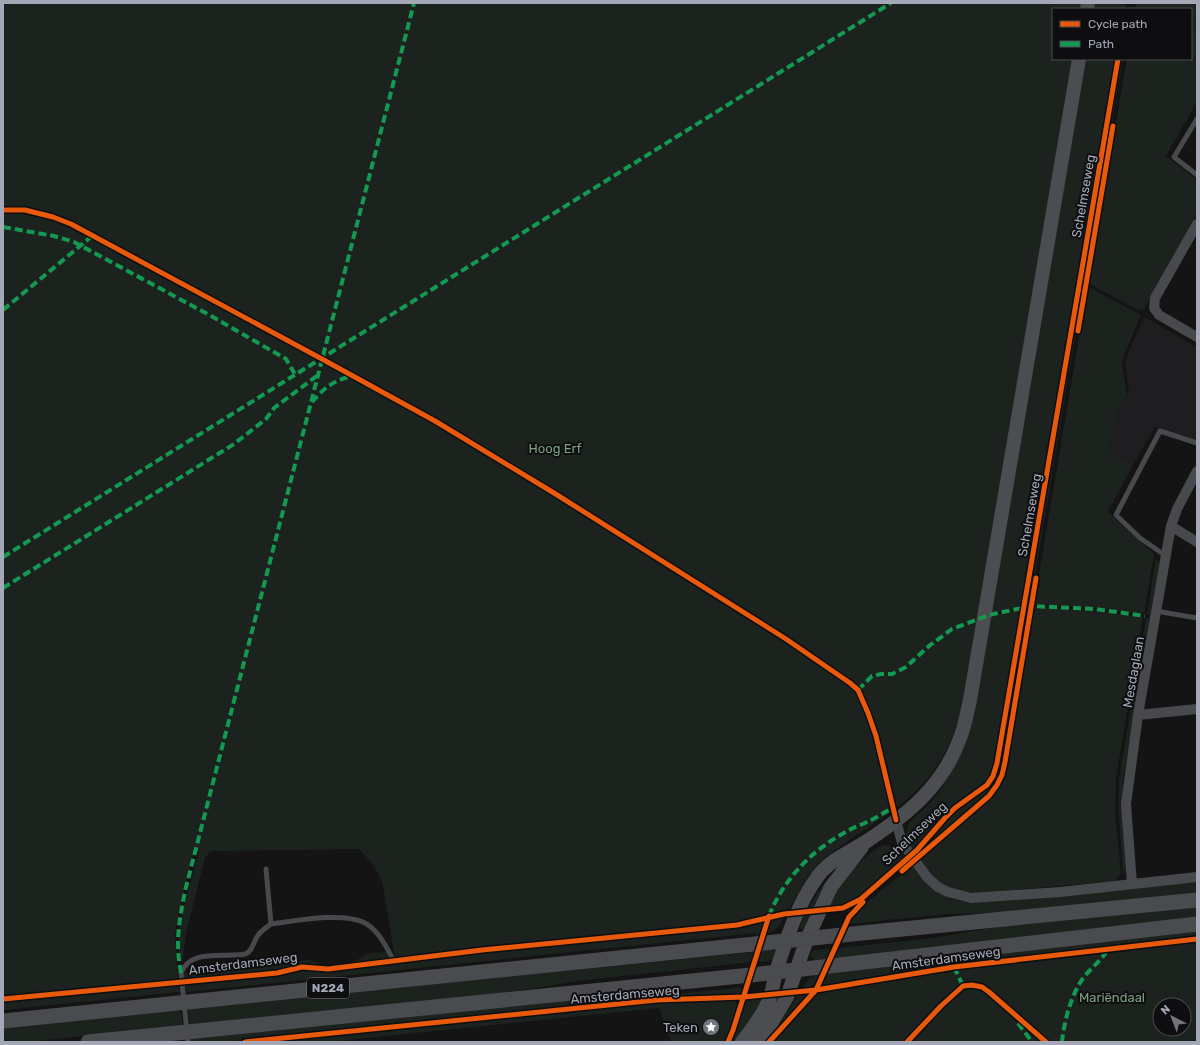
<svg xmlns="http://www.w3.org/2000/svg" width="1200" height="1045" viewBox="0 0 1200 1045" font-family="Rubik,sans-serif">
  <rect width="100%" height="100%" fill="#141414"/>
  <path fill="#1e1e20" d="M 1144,317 L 1197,347 L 1197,440 L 1155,427 L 1133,465 L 1108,450 L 1119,410 L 1129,392 L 1125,363 L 1129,351 Z"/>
  <path fill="#1c231e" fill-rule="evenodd" d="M 3,3 L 1083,3 L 1082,9 L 1053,9 L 1053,59 L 1074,59 L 961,713 C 954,732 948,750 937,766 C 908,810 859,829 820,862 C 806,876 798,894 788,911 L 737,923 L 718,925 L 395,958 L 383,885 L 378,873 L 371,862 L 359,849 L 210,851 L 205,858 L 186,933 L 182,964 C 181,960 180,956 179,952 C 176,921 192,881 199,851 L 194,851 L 180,908 L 175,935 L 178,980 L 3,997 Z
    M 1094,3 L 1126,3 L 1125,9 L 1093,9 Z
    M 1136,3 L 1197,3 L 1197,102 L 1166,156 L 1197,180 L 1197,213 L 1144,309 L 1138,310 L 1088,283 L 1127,59 L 1191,59 L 1191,26 L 1193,26 L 1193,22 L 1191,22 L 1191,9 L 1135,9 Z
    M 1084,59 L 1116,59 L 1077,280 L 1022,607 L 989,614 Z
    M 1120,59 L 1123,59 L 1085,280 L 1081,279 Z
    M 1081,283 L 1084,285 L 1030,605 L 1026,606 Z
    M 1090,288 L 1141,315 L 1126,350 L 1122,363 L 1127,395 L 1119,410 L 1108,450 L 1133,465 L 1108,512 L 1154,554 L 1144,614 L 1096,608 L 1034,604 L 1087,290 Z
    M 1156,558 L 1159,564 L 1150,615 L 1147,614 Z
    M 1029,607 L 1002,765 L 997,783 L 988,794 L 919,854 L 918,851 C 930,839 940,824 953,812 C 974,794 990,794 998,763 L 1026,608 Z
    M 1033,607 L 1095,611 L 1143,617 L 1116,778 L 1115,812 L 1121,873 L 1115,881 L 968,894 C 943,887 936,880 920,860 L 990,797 L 999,786 L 1006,765 Z
    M 1022,609 L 995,763 C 986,794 965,795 944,815 C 934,825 925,837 915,848 L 912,849 L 906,838 L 906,832 L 909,823 L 932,801 L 944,785 L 959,757 L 989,616 Z
    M 1146,618 L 1150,618 L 1123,781 L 1122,797 L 1126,873 L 1123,873 L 1119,816 L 1119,779 Z
    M 883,845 C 891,845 902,848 904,857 L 859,898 L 845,905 L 831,907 C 831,887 866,853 883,845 Z
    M 845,860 L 820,895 L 813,909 L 808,909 C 818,890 829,874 845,860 Z
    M 904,864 L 905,865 L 856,906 L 849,914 L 845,909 L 858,903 Z
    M 912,866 C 929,888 942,899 971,903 L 1197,882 L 1197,894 L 1020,912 L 948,914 L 848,924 L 855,912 Z
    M 1197,906 L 1197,917 L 834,958 L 839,948 L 933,938 L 996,927 Z
    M 805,913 L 811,913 L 806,927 L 803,930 L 801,929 L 800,926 Z
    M 785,916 C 780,925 776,931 765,935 L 770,920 L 775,917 Z
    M 765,920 L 760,936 L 759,937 L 755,933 L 186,992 L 185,983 L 251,978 L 307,968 L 332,970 L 397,962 L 719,929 L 738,926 Z
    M 1197,930 L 1197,937 L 936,968 L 820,987 L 826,973 Z
    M 1197,941 L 1197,1042 L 771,1042 L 812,996 L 818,992 L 828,989 L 953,968 ZM 1160,1005 L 1184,1005 L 1184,1029 L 1160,1029 Z
    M 832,948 L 828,959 L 814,960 L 811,957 L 811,952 L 815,950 Z
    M 771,950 L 775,951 L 776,955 L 774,960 L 757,962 L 760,951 Z
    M 385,952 L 387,952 L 389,959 L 342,966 L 326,967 L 307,965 L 250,974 L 184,979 L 183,973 L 309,960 L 325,966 L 352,963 L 369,953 Z
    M 755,952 L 752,962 L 578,981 L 491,995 L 191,1025 C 189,1021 188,1013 190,1008 Z
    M 821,973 L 815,985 L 801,989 L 810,978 Z
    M 179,983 L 179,992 L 3,1010 L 3,1001 Z
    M 744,987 L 742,995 L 628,1001 L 222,1042 L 191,1042 L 191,1038 L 590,997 C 642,997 693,993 744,987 Z
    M 809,992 L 769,1039 L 764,1042 L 784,1017 L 799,993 Z
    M 760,997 L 761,1005 L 736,1042 L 730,1042 L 734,1034 L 744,1001 L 747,999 Z
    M 730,999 L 736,1002 C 741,1009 730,1035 726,1042 L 671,1042 L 659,1008 L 328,1042 L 266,1042 L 657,1002 Z
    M 179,1010 L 181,1013 L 183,1026 L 26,1042 L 3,1042 L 3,1027 Z"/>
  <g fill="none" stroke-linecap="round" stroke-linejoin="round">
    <path stroke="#48494d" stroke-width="5" d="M 1197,119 L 1174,157 L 1197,175
      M 1166,556 L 1140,538 L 1116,515 L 1160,431 L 1197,443
      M 1156,611 L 1197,618
      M 266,869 L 271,924
      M 188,1042 L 181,973 C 189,952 214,956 232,955 C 236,955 241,955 245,954 C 252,952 253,943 257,937 C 260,931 266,928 271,924 C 295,921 341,912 363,922 C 377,928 387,947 393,960"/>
    <path stroke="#48494d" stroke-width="10" d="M 1197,224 L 1155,298 L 1154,308 L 1159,315 L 1197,337
      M 1171,526 L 1197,542
      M 1138,715 L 1197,709
      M 896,820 L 902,843 L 927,877 L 938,887 L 948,892 L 971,898 L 1060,892 L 1197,877
      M 1132,884 L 1126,804 L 1138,715 L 1171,526 L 1177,509 L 1197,471"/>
    <path stroke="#4c4d51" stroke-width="14" d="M 1087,9 L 1088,3
      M 742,1042 C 751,1030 761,1018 767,1004 C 773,994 773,981 777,969 C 787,937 798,903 818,876 C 831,859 850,852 867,841 C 908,814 943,786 960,738 C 965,726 967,712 970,700 L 1079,59
      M 756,1042 L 772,1022 L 787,997 L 807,939 L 831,887 L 862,847"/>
    <path stroke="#4a4b4f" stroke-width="15" d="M 3,1021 L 862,933 L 1197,900
      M 88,1042 L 751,975 L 1197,924"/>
    <path stroke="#139951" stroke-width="4" stroke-dasharray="8 4" stroke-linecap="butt" d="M 3,227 L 54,236 L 74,242 L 213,317 L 286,359 L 296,376
      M 3,310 L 92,236
      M 312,402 C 325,387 333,381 352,376
      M 3,557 L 891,3
      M 3,588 L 234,444 L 266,419 L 274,408 L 318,375
      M 858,690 L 872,676 L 881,674 L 892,674 L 906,667 L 929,646 L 952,629 L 989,615 L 1031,606 L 1095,609 L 1145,616
      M 769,916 C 783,880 811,851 844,833 C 851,828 859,826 867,822 C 876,818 885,812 894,807
      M 954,967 L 963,986
      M 181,973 C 175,942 179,922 185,891 L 414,3
      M 1018,1023 L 1032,1042
      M 1062,1042 C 1064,1022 1071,994 1084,977 C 1092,967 1102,960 1108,949"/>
    <g stroke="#0e0e10" stroke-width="8">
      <path id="cycleway" d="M 3,210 L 25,210 L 53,217 L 71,224 L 322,359 L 435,421 L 554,493 L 786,639 L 850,683 L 858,690 L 868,713 L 876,736 L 896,820
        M 1078,331 L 1113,126
        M 902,871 L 989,796 L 997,785 L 1002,775 L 1005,762 L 1036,578
        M 3,999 L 277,973 L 302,967 L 328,969 L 482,950 L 737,925 L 784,914 L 843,908 L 861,899 L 917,850 L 945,818 L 955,808 L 987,785 L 993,776 L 997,763 L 1118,59
        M 245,1042 L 657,1000 L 744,997 L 816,990 L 954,967 L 1197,939
        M 728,1042 L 733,1030 L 769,916
        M 769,1042 L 816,990 L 849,917 L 863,902
        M 907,1042 L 941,1006 L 963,986 L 972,985 L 982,987 L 989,992 L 1046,1042"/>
    </g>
    <use href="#cycleway" stroke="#e8590c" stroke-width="5"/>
  </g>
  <defs>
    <g id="sight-disc" transform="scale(0.9)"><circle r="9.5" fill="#72747d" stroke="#0e0e10"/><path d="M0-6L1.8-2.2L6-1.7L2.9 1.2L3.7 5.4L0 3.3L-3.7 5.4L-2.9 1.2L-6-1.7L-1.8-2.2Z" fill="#fff"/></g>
  </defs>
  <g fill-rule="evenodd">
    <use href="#sight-disc" x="711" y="1027"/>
  </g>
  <g text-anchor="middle" stroke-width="4" stroke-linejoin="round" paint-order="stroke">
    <rect fill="#0e0e10" stroke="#777a84" stroke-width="1" x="307" y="978" width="42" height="20" rx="3"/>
    <g font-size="12" font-weight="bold" fill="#a4a8b6">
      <text x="328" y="992">N224</text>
    </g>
    <g font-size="13" fill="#a4a8b6" stroke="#0e0e10">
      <text transform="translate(1083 196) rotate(-80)" y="5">Schelmseweg</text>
      <text transform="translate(1029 515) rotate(-80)" y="5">Schelmseweg</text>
      <text transform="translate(1133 672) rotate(-80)" y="5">Mesdaglaan</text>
      <text transform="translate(914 833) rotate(-44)" y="5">Schelmseweg</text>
      <text transform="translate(946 958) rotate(-8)" y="5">Amsterdamseweg</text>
      <text transform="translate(243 963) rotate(-7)" y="5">Amsterdamseweg</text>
      <text transform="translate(625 994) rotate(-5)" y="5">Amsterdamseweg</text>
    </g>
    <g font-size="13" fill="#7ba180" stroke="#0e0e10">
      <text x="555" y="453">Hoog Erf</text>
      <text x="1112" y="1002">Mariëndaal</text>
    </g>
    <g font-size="13" fill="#a4a8b6" stroke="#0e0e10" text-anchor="end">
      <text x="698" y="1032">Teken</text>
    </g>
  </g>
  <rect width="1200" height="1045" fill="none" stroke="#a4a8b6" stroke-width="8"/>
  <rect x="1052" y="8" width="140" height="52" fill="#0e0e10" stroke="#4a4c52"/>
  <rect x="1060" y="21" width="20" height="6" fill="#e8590c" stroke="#4a4c52"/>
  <text x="1088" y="28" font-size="12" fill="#a4a8b6">Cycle path</text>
  <rect x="1060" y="41" width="20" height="6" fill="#139951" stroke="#4a4c52"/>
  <text x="1088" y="48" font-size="12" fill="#a4a8b6">Path</text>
  <g transform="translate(1172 1017) rotate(318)"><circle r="19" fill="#0e0e10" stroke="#4a4c52"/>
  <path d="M0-3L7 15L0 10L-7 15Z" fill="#72747d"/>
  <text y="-6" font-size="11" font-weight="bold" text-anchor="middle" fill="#a4a8b6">N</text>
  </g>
</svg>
